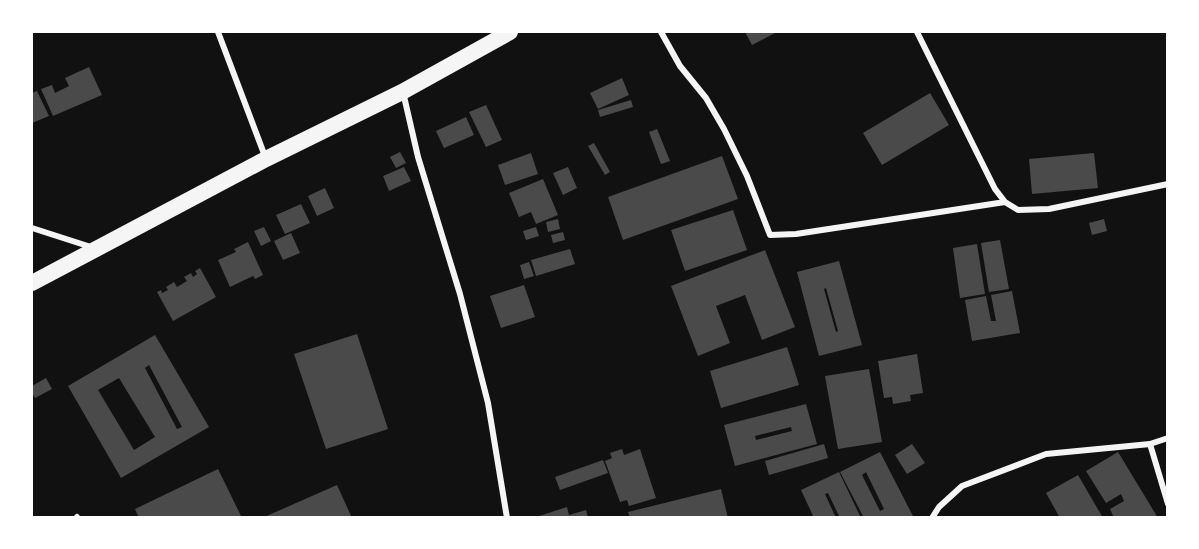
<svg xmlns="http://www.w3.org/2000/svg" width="1199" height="549" viewBox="0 0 1199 549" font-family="'Work Sans',sans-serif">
  <rect width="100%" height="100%" fill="#111"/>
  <path fill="#4a4a4a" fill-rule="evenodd" d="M 745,32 L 777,32 L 752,45 Z
    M 89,67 L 102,95 L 53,116 L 41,89 L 52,85 L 55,93 L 69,86 L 65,78 Z
    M 622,78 L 629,95 L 598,109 L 590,93 Z
    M 37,91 L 49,116 L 32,123 L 32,93 Z
    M 930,93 L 949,125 L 882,165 L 863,133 Z
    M 631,100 L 633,107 L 600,117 L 598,110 Z
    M 486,105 L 502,140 L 486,147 L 469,112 Z
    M 466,117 L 474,135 L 444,148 L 436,131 Z
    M 657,129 L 670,161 L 661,164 L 649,132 Z
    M 594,143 L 610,172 L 605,175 L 588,146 Z
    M 400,152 L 406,163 L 396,168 L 390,157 Z
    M 531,153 L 538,174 L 505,185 L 498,165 Z
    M 1094,153 L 1098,188 L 1032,194 L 1029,159 Z
    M 722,156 L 738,199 L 623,240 L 608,197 Z
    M 404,167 L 411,181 L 389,191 L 383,176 Z
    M 568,167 L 577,188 L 563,195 L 553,173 Z
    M 543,179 L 558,215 L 536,224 L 531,212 L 519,217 L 509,193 Z
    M 325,188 L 334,208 L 317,216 L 308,196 Z
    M 301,204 L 310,223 L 285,234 L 276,215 Z
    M 733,210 L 747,250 L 685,271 L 671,230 Z
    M 558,219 L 560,229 L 548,232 L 546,222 Z
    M 1104,219 L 1107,231 L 1092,235 L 1089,223 Z
    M 264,227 L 271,241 L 261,246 L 254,231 Z
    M 536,227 L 539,236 L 526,240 L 523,231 Z
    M 563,232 L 565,240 L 553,243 L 551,235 Z
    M 291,233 L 300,253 L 283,260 L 274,241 Z
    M 1000,240 L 1009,289 L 989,292 L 981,243 Z
    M 248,242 L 263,275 L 255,279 L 253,276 L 230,287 L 218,260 L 236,252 L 234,249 Z
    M 977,244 L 985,294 L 960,298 L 953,248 Z
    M 570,249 L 575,264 L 536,276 L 531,260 Z
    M 765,250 L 795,327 L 762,340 L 745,295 L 716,306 L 730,343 L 698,356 L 671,286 Z
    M 839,261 L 862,345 L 819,356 L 797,272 ZM 826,288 L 838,331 L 836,332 L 824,289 Z
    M 529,262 L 534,276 L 524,279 L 520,265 Z
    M 200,268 L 216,297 L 173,321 L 157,292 L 161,290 L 162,293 L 168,290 L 166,287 L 174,282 L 177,287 L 187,281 L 184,277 L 191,273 L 193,277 L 197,274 L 195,271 Z
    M 524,285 L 535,317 L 501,328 L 490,296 Z
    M 1012,291 L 1020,333 L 972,341 L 965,300 L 986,296 L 991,321 L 996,321 L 991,295 Z
    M 357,334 L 388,429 L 326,449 L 294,354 Z
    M 155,335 L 209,427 L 121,478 L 68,386 ZM 149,365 L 182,427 L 177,429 L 145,368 ZM 119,378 L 155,437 L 134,450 L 98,390 Z
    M 787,347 L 799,385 L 721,408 L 710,371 Z
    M 917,354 L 923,393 L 910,395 L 911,401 L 893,404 L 892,397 L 884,398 L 878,361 Z
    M 869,369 L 882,442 L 838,449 L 825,376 Z
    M 46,378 L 52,389 L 35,398 L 32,393 L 32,386 Z
    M 806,404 L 817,444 L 735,466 L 724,425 ZM 791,427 L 792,431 L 756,440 L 755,436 Z
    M 824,444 L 828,458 L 769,475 L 765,461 Z
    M 912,444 L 925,463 L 907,474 L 895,455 Z
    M 622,449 L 624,455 L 640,449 L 656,498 L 629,506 L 627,500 L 620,502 L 605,461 L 612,458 L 610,453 Z
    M 880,452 L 914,518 L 864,518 L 840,472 ZM 866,472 L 884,509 L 880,511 L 862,475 Z
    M 1118,452 L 1158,518 L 1114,518 L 1110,509 L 1124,501 L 1121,494 L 1106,503 L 1086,471 Z
    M 603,460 L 608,473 L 560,490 L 555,477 Z
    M 218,469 L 242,518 L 139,518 L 135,509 Z
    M 839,472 L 861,518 L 840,518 L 828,493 L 825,494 L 836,518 L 814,518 L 801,490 Z
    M 1078,475 L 1103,518 L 1060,518 L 1046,493 Z
    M 337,485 L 352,518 L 262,518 Z
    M 721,489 L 728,518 L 630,518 L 628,512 Z
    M 567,507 L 569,515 L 586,510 L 588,518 L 533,518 Z"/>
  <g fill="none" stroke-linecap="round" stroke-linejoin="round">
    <path stroke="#f5f5f5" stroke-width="6" d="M 218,32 L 266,159
      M 661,32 L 680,66 L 706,98 L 724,129 L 747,176 L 770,235 L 796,234 L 1005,202
      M 917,32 L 995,189 L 1005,202 L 1018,210 L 1049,209 L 1168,184
      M 403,92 L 418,157 L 460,294 L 488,403 L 507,518
      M 32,228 L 91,247
      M 1150,444 L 1168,504
      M 76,518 L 77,517
      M 932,518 L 939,507 L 962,486 L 1046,454 L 1150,444 L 1168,438"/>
    <path stroke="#f5f5f5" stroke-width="16" d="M 32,283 L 266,159 L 402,92 L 510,32"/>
  </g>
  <rect width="1199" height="549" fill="none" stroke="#ffffff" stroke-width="66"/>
</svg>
